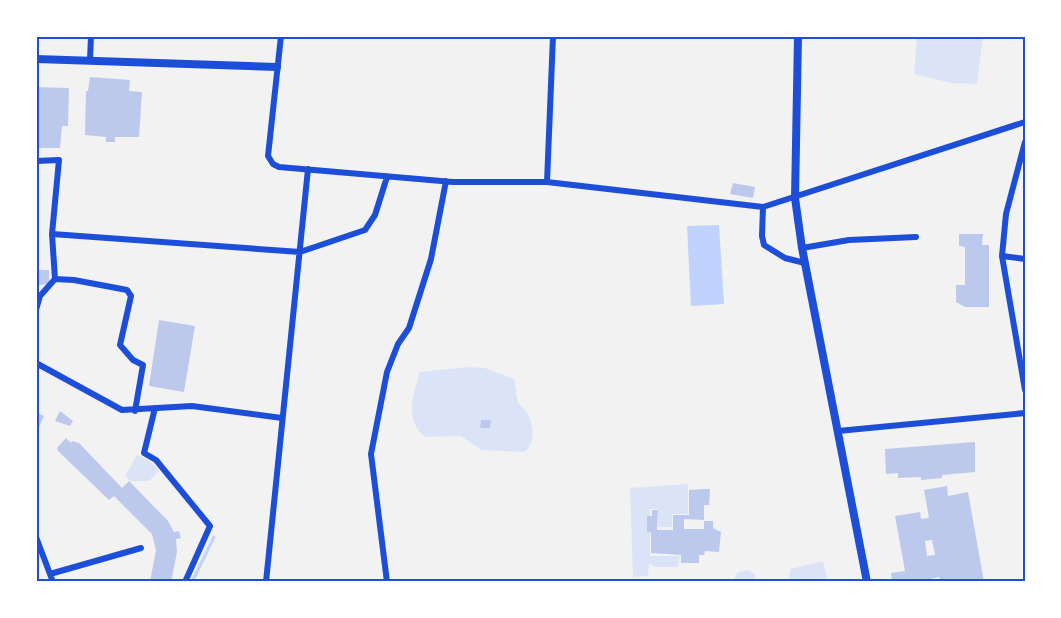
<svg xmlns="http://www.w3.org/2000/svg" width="1061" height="618" viewBox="0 0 1061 618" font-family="'Exo 2',sans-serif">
  <rect width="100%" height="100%" fill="#f2f2f2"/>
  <path fill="#dbe4f7" d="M 917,36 L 983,36 L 977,84 L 951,83 L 914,74 Z
    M 467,367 L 485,368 L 514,379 L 518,403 C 532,414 539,437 525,452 L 481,450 L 461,436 L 425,437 C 404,420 413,393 420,372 Z
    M 137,455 L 152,463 L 159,471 L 149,481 L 131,481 L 125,476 Z
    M 688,484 L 688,514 L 672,514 L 672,527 L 658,527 L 658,509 L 650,509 L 650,556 L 680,556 L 678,567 L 655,567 L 649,564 L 648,576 L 633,577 L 630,488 Z
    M 823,561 L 828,582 L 789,582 L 790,569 Z
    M 748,570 L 755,574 L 756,582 L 732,582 L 738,572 Z"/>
  <path fill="#bfd3fe" d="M 719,225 L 724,304 L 691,306 L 687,226 Z"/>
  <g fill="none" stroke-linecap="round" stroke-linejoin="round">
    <path stroke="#bfd3fe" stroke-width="3" d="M 192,582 L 214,537"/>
  </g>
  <path fill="#bdc9ec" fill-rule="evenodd" d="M 90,77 L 130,80 L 129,91 L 142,92 L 139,137 L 115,137 L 115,142 L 106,142 L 106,137 L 85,135 L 86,91 L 88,91 Z
    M 36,87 L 69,88 L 68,126 L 62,126 L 60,148 L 37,148 Z
    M 733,183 L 755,187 L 753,198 L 730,194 Z
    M 959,234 L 983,234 L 982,245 L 989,245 L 989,307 L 965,307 L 956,302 L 956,285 L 965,285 L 965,247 L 959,246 Z
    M 38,270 L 49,270 L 49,284 L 39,285 Z
    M 159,320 L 195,326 L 184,392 L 149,386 Z
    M 60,411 L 73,421 L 70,426 L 55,421 Z
    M 36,412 L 44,416 L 39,427 L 36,425 Z
    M 481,420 L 491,420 L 490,428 L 480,428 Z
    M 66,438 L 71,443 L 72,441 L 79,443 L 122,488 L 129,481 L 168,521 L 174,532 L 179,531 L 181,538 L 176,539 L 177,552 L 171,582 L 150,582 L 156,550 L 152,534 L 114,496 L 109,500 L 58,451 L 57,448 Z
    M 975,442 L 975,472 L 942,475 L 942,478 L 921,480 L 921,477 L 898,478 L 898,473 L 886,474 L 885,449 Z
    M 947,486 L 948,496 L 968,492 L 984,582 L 940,582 L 939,577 L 917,582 L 892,582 L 891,573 L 905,571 L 895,516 L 920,512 L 921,519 L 929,518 L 924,490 ZM 932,540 L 935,555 L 927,556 L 925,541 Z
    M 704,489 L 710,489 L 709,505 L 704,505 L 704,520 L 684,519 L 684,529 L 704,529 L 704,521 L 713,521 L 713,528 L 721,532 L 719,552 L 705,551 L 704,555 L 699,555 L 699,563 L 681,563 L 681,555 L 651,553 L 651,532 L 647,532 L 647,516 L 652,516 L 652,510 L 658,510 L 657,530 L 673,530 L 673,515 L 689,515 L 689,490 Z"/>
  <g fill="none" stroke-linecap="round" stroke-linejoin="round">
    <path stroke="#1d4ed8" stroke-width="6" d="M 281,36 L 268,156 L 273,164 L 279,167 L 453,182 L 547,182 L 763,207 L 1025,122
      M 90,60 L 91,36
      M 1025,142 L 1006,214 L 1002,256 L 1025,390
      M 36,161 L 59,160 L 52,234 L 55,279 L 40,296 L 36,310
      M 547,182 L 553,36
      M 763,207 L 762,236 L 764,245 L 785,258 L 805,263
      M 52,234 L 300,252 L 365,230 L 375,215 L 387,177
      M 802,248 L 849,240 L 916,237
      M 1002,256 L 1025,259
      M 55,279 L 74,280 L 127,290 L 131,296 L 120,345 L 133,360 L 143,365 L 135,411
      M 36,363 L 122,410 L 192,406 L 282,418
      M 155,408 L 144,453 L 156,460 L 210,526 L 185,582
      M 838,431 L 1025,413
      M 36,537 L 53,582
      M 50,574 L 141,548
      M 266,582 L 308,169
      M 387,582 L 371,454 L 387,372 L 398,344 L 409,328 L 431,259 L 446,181
      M 642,582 L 646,582"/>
    <path stroke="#1d4ed8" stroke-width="8" d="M 798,36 L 795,198 L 802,248 L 867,582
      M 36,59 L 277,67"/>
  </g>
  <rect width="1061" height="618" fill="none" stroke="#ffffff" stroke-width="75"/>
  <rect x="38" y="38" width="986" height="542" fill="none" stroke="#1d4ed8" stroke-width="2"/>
</svg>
